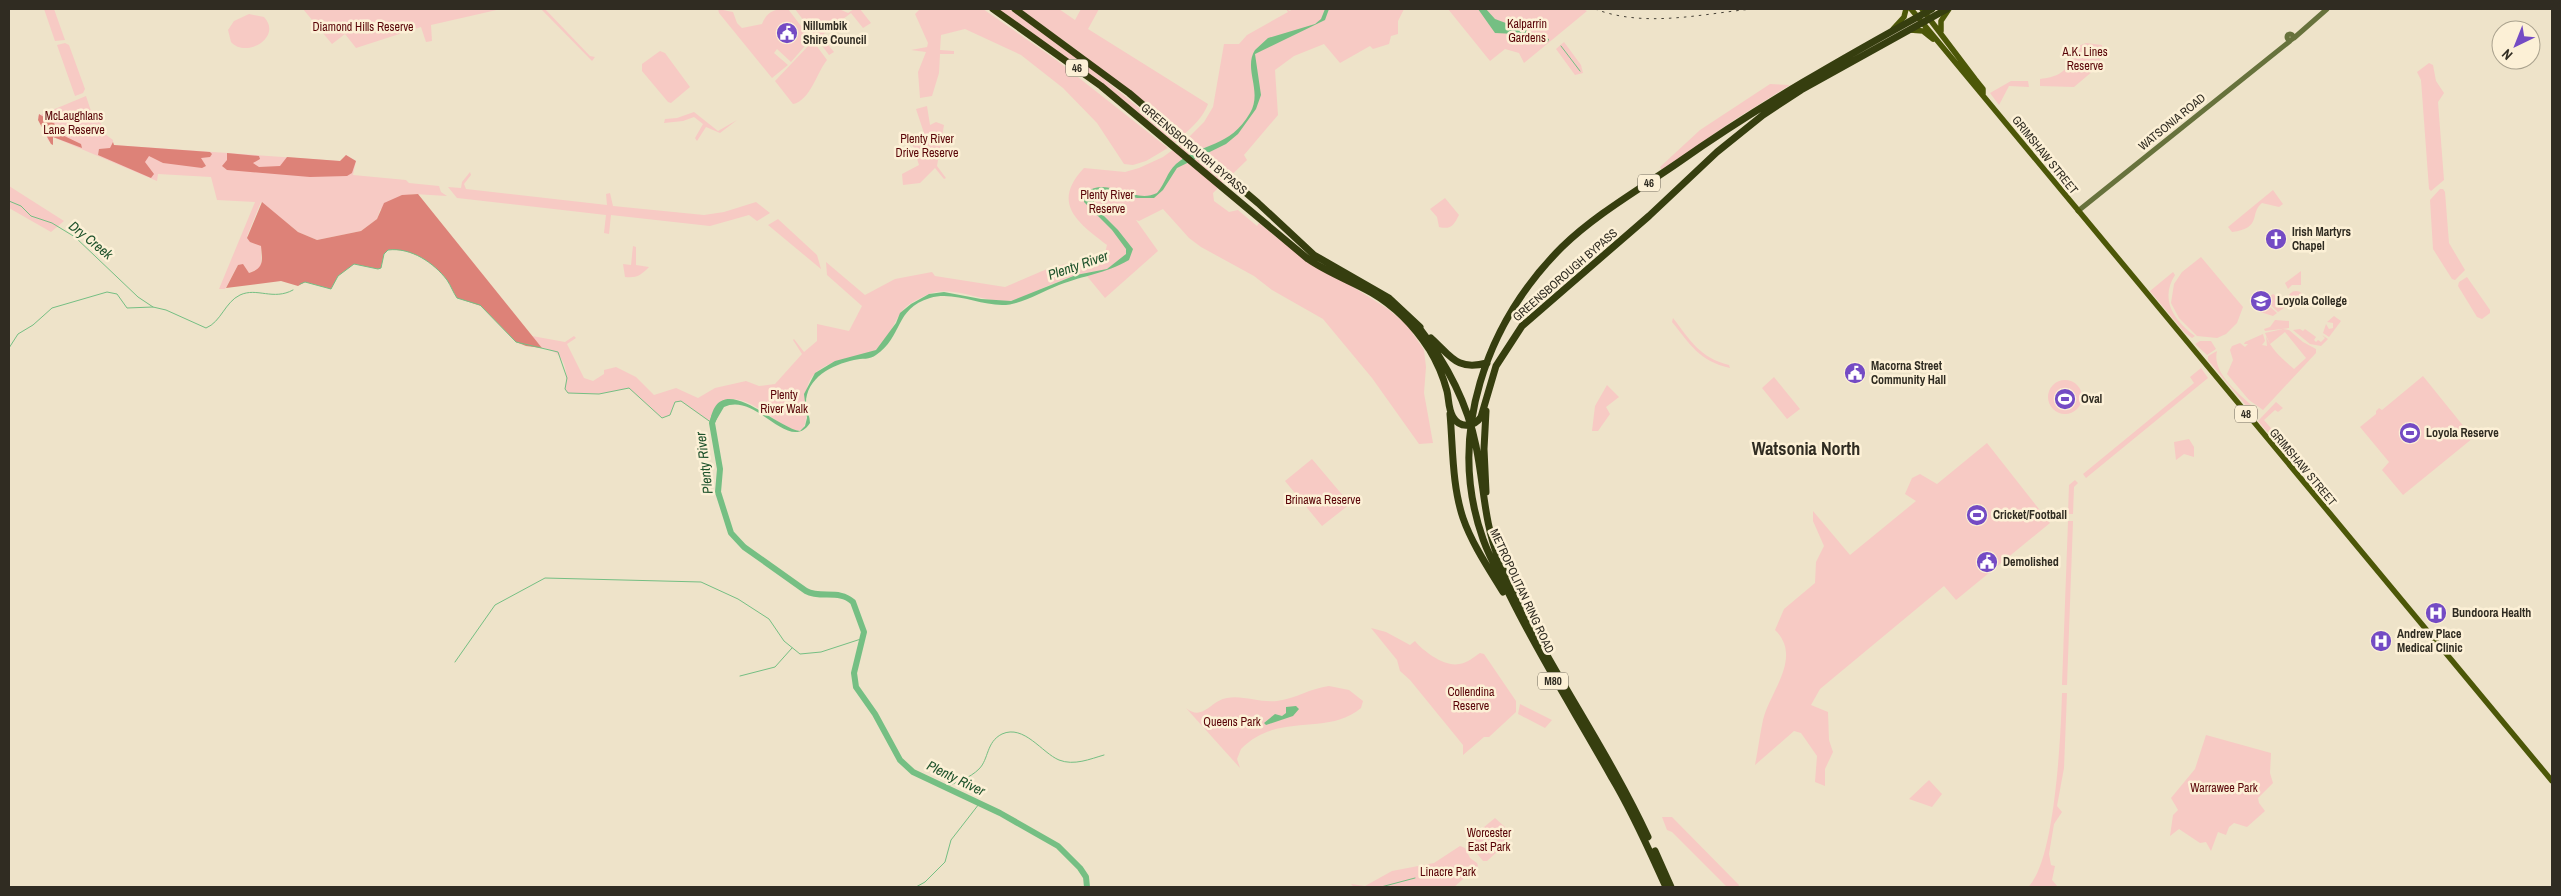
<svg xmlns="http://www.w3.org/2000/svg" width="2561" height="896" viewBox="0 0 2561 896" font-family="'Archivo Narrow',sans-serif">
  <rect width="100%" height="100%" fill="#eee3c9"/>
  <path fill="#f7cac4" d="M 44,9 L 54,9 L 65,40 L 55,41 Z
    M 303,9 L 501,9 L 431,25 L 432,41 L 426,42 L 421,27 L 356,48 L 345,34 L 332,44 Z
    M 541,9 L 545,9 L 590,56 L 595,57 L 592,61 Z
    M 718,9 L 733,12 L 737,23 L 742,28 L 762,24 C 767,12 773,9 788,9 L 811,39 L 791,62 L 777,49 L 774,53 L 788,65 L 772,78 L 719,13 Z
    M 795,9 L 839,9 L 848,13 L 854,9 L 860,9 L 871,23 L 863,28 L 851,13 L 821,36 L 834,52 L 829,55 Z
    M 920,9 L 983,9 L 1055,59 L 1168,148 L 1146,161 L 1133,165 L 1124,164 L 1097,123 L 1063,88 L 1021,55 L 965,29 L 941,35 L 940,50 L 954,51 L 954,54 L 940,54 L 939,73 L 932,96 L 920,98 L 918,72 L 926,52 L 911,50 L 927,47 L 928,43 L 915,14 Z
    M 997,9 L 1009,9 L 1032,24 L 1088,66 L 1178,140 L 1175,143 L 1083,69 Z
    M 1020,9 L 1059,9 L 1075,20 L 1081,9 L 1099,9 L 1088,29 L 1208,104 C 1203,117 1193,127 1182,136 L 1078,51 Z
    M 1286,9 L 1290,11 L 1292,9 L 1404,9 L 1398,21 L 1398,34 L 1391,36 L 1389,44 L 1373,49 L 1370,46 L 1340,63 L 1324,44 L 1294,56 L 1275,70 L 1278,115 L 1244,155 L 1247,160 L 1213,193 L 1214,201 L 1229,212 L 1238,210 L 1257,226 L 1259,223 L 1285,244 L 1388,309 L 1407,325 L 1424,350 L 1426,367 L 1424,393 L 1433,443 L 1419,444 L 1372,378 L 1323,319 L 1272,290 L 1254,276 L 1201,247 L 1189,238 L 1163,209 L 1139,221 L 1136,220 L 1158,251 L 1105,298 L 1086,275 C 1075,277 1064,279 1053,284 C 1038,289 1020,302 1004,301 C 980,301 951,285 929,294 C 920,298 906,304 901,313 C 892,324 887,346 873,352 C 855,360 836,358 819,370 C 794,388 815,421 800,431 C 774,428 746,385 718,404 L 710,422 L 681,401 L 675,402 L 670,415 L 662,418 L 629,388 L 599,394 L 568,393 L 565,389 C 569,369 564,351 542,348 L 532,336 L 565,342 L 574,336 L 576,338 L 567,344 L 584,378 L 593,381 L 604,374 L 604,370 L 616,367 L 636,377 L 654,395 L 676,388 L 698,398 L 715,388 L 746,381 L 759,386 L 775,384 L 802,354 L 793,340 L 794,339 L 804,352 L 817,341 L 817,324 L 849,331 L 862,306 L 827,275 L 826,262 L 865,295 L 895,279 L 932,272 L 935,276 L 1005,287 L 1047,269 L 1105,253 L 1107,245 C 1077,222 1051,203 1084,168 L 1125,172 L 1139,168 L 1163,157 L 1185,141 L 1204,122 L 1213,107 L 1224,44 L 1239,44 L 1247,35 L 1288,12 Z
    M 1448,9 L 1583,9 L 1587,11 L 1524,63 L 1519,53 L 1505,49 L 1490,61 Z
    M 249,14 L 264,17 C 283,37 246,59 231,42 L 228,30 L 234,21 Z
    M 1564,42 L 1581,65 L 1583,73 L 1575,75 L 1556,49 Z
    M 65,43 L 69,45 L 85,89 L 83,93 L 75,96 L 57,45 Z
    M 811,43 L 816,45 L 827,60 C 817,72 810,101 793,104 L 775,81 Z
    M 2086,43 L 2102,45 L 2100,65 L 2074,87 L 2040,86 L 2040,79 C 2055,77 2065,74 2071,59 L 2069,55 L 2076,47 Z
    M 660,51 L 665,53 L 690,87 L 671,103 L 668,102 L 642,71 L 642,64 Z
    M 2429,63 L 2433,65 L 2436,81 L 2444,93 L 2438,102 L 2444,180 L 2431,191 L 2429,189 L 2421,80 L 2417,72 Z
    M 2011,81 L 2028,81 L 2029,87 L 2009,86 L 1999,105 L 1990,93 Z
    M 1770,84 L 1790,85 L 1734,120 L 1662,170 L 1660,167 L 1700,130 Z
    M 86,96 L 91,111 L 96,110 L 105,134 L 113,140 L 113,145 L 340,161 L 346,155 L 356,161 L 353,175 L 406,180 L 409,183 L 439,186 L 441,192 L 447,196 L 414,194 L 398,197 L 380,210 L 377,219 L 361,231 L 317,240 L 298,232 L 261,202 L 247,236 L 261,246 L 261,268 L 249,273 L 238,265 L 225,289 L 219,289 L 255,202 L 217,200 L 211,177 L 158,174 L 157,181 L 53,137 L 53,145 L 48,140 L 38,116 Z
    M 927,106 L 930,125 L 936,122 L 944,125 L 937,166 L 946,178 L 944,179 L 935,168 L 920,183 L 903,185 L 902,174 L 919,165 L 911,140 L 924,133 L 916,109 Z
    M 694,112 L 718,131 L 737,120 L 720,133 L 706,127 L 697,141 L 695,138 L 703,124 L 694,117 L 683,121 L 664,123 L 665,119 L 677,118 Z
    M 470,172 L 471,175 L 464,184 L 466,189 L 607,205 L 606,194 L 610,193 L 613,206 L 704,215 L 724,212 L 756,202 L 770,213 L 757,221 L 749,215 L 710,226 L 611,215 L 609,234 L 604,233 L 606,215 L 457,198 L 448,187 L 461,188 L 462,182 Z
    M 9,186 L 64,221 L 51,232 L 9,208 Z
    M 2440,189 L 2443,189 L 2445,192 L 2449,243 L 2465,270 L 2455,280 L 2452,279 L 2433,249 L 2430,200 Z
    M 2273,190 L 2283,204 L 2279,207 L 2262,203 C 2249,213 2263,228 2232,232 L 2228,227 Z
    M 1445,198 L 1459,215 C 1454,225 1451,230 1439,227 L 1437,217 L 1430,209 Z
    M 778,219 L 817,255 L 821,269 L 768,225 Z
    M 633,246 L 636,247 L 636,265 L 649,267 C 640,276 637,278 625,277 L 623,264 L 631,265 Z
    M 2201,257 L 2243,307 L 2237,323 L 2226,334 L 2217,338 L 2197,336 L 2179,318 L 2171,303 L 2174,284 L 2182,272 Z
    M 2301,271 L 2301,285 L 2292,285 L 2288,289 L 2285,283 Z
    M 2173,272 L 2175,275 C 2159,300 2175,321 2195,336 L 2192,338 L 2185,333 L 2150,291 Z
    M 2467,277 L 2490,310 L 2490,313 L 2482,319 L 2477,317 L 2458,286 L 2459,282 Z
    M2288 299a8 8 0 1 1 16 0a8 8 0 1 1-16 0Z
    M 2273,294 L 2284,302 L 2284,308 L 2278,312 L 2265,300 Z
    M 2264,301 L 2277,313 L 2273,316 L 2254,310 Z
    M 2334,316 L 2341,321 L 2329,337 L 2323,333 L 2326,324 L 2329,329 L 2333,328 L 2333,323 L 2327,322 Z
    M 1673,318 C 1690,340 1700,358 1729,365 L 1730,368 C 1699,361 1690,344 1672,322 Z
    M 2275,320 L 2289,321 L 2289,328 L 2265,331 L 2264,329 L 2270,327 Z
    M 2283,329 L 2289,330 L 2303,342 L 2316,349 L 2316,353 L 2263,410 L 2249,400 L 2227,374 L 2233,360 L 2230,350 L 2232,346 L 2240,343 L 2245,347 L 2248,344 L 2244,344 L 2245,342 L 2263,334 L 2265,341 L 2262,345 L 2267,346 L 2266,336 C 2272,351 2283,359 2294,369 L 2306,358 L 2285,332 L 2270,344 L 2265,333 Z
    M 2300,329 L 2303,331 L 2305,329 L 2316,337 L 2314,340 L 2316,342 L 2318,340 L 2321,342 L 2325,338 L 2322,335 L 2328,339 L 2321,346 L 2310,344 L 2293,330 Z
    M 2200,341 L 2211,341 L 2216,349 L 2207,355 L 2195,344 Z
    M 2217,351 C 2211,374 2243,397 2258,411 L 2256,414 L 2253,414 L 2208,360 L 2208,356 Z
    M 2201,368 L 2208,378 L 2086,478 L 2083,474 L 2194,383 L 2190,377 Z
    M 2423,376 L 2473,438 L 2403,495 L 2382,470 L 2389,462 L 2360,427 L 2376,414 L 2376,411 L 2379,408 L 2382,410 Z
    M 1774,377 L 1800,409 L 1787,419 L 1762,388 Z
    M2048 397a17 17 0 1 1 34 0a17 17 0 1 1-34 0Z
    M 1607,385 L 1619,397 L 1606,407 L 1610,414 L 1598,431 L 1592,431 L 1595,406 Z
    M 2276,402 L 2283,408 L 2278,412 L 2275,410 L 2264,420 L 2291,452 L 2287,455 L 2258,421 Z
    M 2189,439 L 2194,447 L 2194,457 L 2184,454 L 2176,460 L 2174,442 Z
    M 1987,443 L 2050,523 L 1956,600 L 1944,586 L 1820,689 L 1811,705 L 1828,712 L 1829,740 L 1833,752 L 1825,769 L 1825,786 L 1815,782 L 1817,756 L 1801,733 L 1794,731 L 1755,765 C 1758,750 1760,734 1763,720 C 1770,691 1803,657 1775,630 L 1784,609 L 1815,583 L 1816,562 L 1824,546 L 1813,521 L 1813,511 L 1850,555 L 1916,501 L 1905,494 L 1912,478 L 1920,474 L 1937,484 Z
    M 1312,459 L 1350,504 L 1322,526 L 1285,481 Z
    M 2075,480 L 2078,483 L 2074,487 L 2073,514 L 2068,514 L 2069,485 Z
    M 2068,521 L 2073,521 L 2067,685 L 2062,685 Z
    M 1371,628 L 1386,632 L 1410,645 L 1415,641 C 1424,652 1445,667 1459,664 C 1467,663 1474,657 1480,653 L 1484,654 L 1516,701 L 1516,712 L 1489,737 L 1484,737 L 1463,755 L 1463,745 L 1410,680 L 1400,671 L 1397,660 Z
    M 1329,686 L 1349,690 L 1363,701 L 1361,708 C 1327,737 1278,711 1241,749 L 1237,759 L 1240,768 L 1186,708 C 1203,722 1211,700 1227,698 C 1243,695 1260,703 1277,701 C 1295,699 1311,688 1329,686 Z
    M 2062,693 L 2067,693 L 2064,768 L 2057,806 L 2062,812 L 2054,824 L 2049,854 L 2051,865 L 2055,866 L 2052,880 L 2058,887 L 2028,887 C 2055,862 2061,734 2062,693 Z
    M 1520,704 L 1552,720 L 1545,728 L 1518,714 Z
    M 2206,735 L 2271,753 L 2270,773 L 2273,783 L 2258,798 L 2259,803 L 2265,811 L 2247,827 L 2234,823 L 2229,827 L 2226,835 L 2218,832 L 2211,851 L 2206,842 L 2200,843 L 2179,829 L 2170,836 L 2173,815 L 2178,810 L 2171,798 L 2195,769 Z
    M 1929,780 L 1942,794 L 1932,807 L 1909,799 Z
    M 1662,817 L 1672,817 L 1739,885 L 1738,887 L 1727,887 L 1672,832 L 1667,830 Z
    M 1495,818 L 1505,827 L 1511,839 L 1487,861 L 1483,861 L 1467,841 Z
    M 1460,846 L 1465,848 L 1470,858 L 1477,863 L 1478,866 L 1454,887 L 1354,887 L 1351,884 L 1365,886 L 1392,871 L 1434,863 Z"/>
  <path fill="#dd8278" d="M 39,114 L 55,124 L 56,132 L 81,144 L 82,148 L 53,137 L 53,145 L 51,144 L 38,120 Z
    M 113,142 L 114,145 L 210,152 L 212,154 L 210,157 L 201,158 L 206,166 L 202,168 L 163,163 L 149,156 L 145,162 L 154,174 L 151,178 L 98,155 L 99,149 L 110,148 Z
    M 227,153 L 259,156 L 260,159 L 253,163 L 259,167 L 280,166 L 287,157 L 340,161 L 346,155 L 356,161 L 352,173 L 347,176 L 310,177 L 227,170 L 222,166 L 227,160 Z
    M 418,194 L 542,348 L 526,346 L 516,342 L 481,306 L 457,298 C 453,292 451,286 447,280 C 434,263 411,247 388,250 L 384,254 L 381,268 L 378,269 L 354,264 L 338,276 L 331,289 L 305,282 L 298,286 L 281,281 L 226,288 L 238,265 L 243,264 L 249,273 C 265,268 262,260 261,246 L 250,242 L 247,238 L 262,202 L 298,232 L 317,240 L 361,231 L 377,219 L 384,203 L 402,195 Z"/>
  <path fill="#75bf83" d="M 1325,9 L 1329,9 L 1325,20 L 1255,54 L 1261,95 L 1256,109 L 1238,134 L 1226,144 L 1177,168 L 1163,190 L 1154,198 L 1137,198 L 1113,192 L 1096,194 L 1093,205 L 1118,230 L 1133,249 L 1129,260 C 1104,274 1085,275 1059,285 C 1041,292 1021,305 1002,305 C 979,305 953,291 930,298 C 894,309 903,337 876,355 C 870,360 862,358 854,360 C 832,365 805,378 806,405 C 807,411 810,417 810,423 C 789,455 756,391 724,407 L 714,424 L 710,422 C 719,367 775,428 800,431 L 805,426 L 807,418 L 804,394 L 815,373 L 835,361 L 876,350 L 896,323 L 900,313 L 911,304 L 929,294 L 944,292 L 981,299 L 1011,301 L 1076,275 L 1107,269 L 1126,254 L 1126,249 L 1112,230 L 1084,202 L 1085,193 C 1109,175 1133,205 1157,193 C 1165,184 1167,172 1176,164 C 1202,142 1230,148 1250,113 C 1263,91 1243,69 1255,50 L 1268,38 L 1315,24 L 1321,19 Z
    M 1478,9 L 1486,9 L 1495,19 L 1549,39 L 1548,42 L 1516,34 L 1495,33 Z
    M 1296,706 L 1299,709 L 1293,716 L 1266,725 L 1264,723 L 1275,714 L 1282,716 L 1286,713 L 1286,707 Z"/>
  <g fill="none" stroke-linecap="round" stroke-linejoin="round">
    <path stroke="#75bf83" stroke-width="1" d="M 1561,46 L 1580,71
      M 9,201 L 21,206 L 31,216 L 52,223 L 75,237 L 138,297 L 153,307
      M 300,284 L 305,282 L 331,289 L 338,276 L 354,264 L 378,269 L 381,268 L 384,254 L 388,250 C 411,247 434,263 447,280 C 451,286 453,292 457,298 L 480,305 L 516,342 L 558,352 L 567,378 L 565,389 L 568,393 L 599,394 L 629,388 L 662,418 L 670,415 L 675,402 L 681,401 L 712,423
      M 9,348 L 18,334 L 33,325 L 52,308 L 107,292 L 117,294 L 127,308 L 153,307 L 166,310 L 206,328 C 221,322 225,302 240,295 C 257,287 273,301 293,290
      M 455,662 L 495,605 L 545,578 L 701,582 L 738,599 L 769,619 L 784,641 L 800,654 L 821,652 L 864,638
      M 740,676 L 775,667 L 792,648
      M 945,787 C 957,782 970,778 979,769 C 989,759 986,742 1002,734 C 1024,724 1042,753 1059,760 C 1074,766 1090,759 1104,755
      M 916,887 L 925,882 L 945,862 L 951,840 L 979,804
      M 1381,887 L 1415,878"/>
    <path stroke="#75bf83" stroke-width="6" d="M 715,415 L 712,423 L 720,469 L 718,492 L 731,533 L 744,547 L 806,591 C 821,599 839,589 853,602 L 864,632 L 854,673 L 856,687 L 875,714 L 900,760 L 913,772 L 1000,813 L 1058,846 L 1080,868 L 1086,877 L 1087,887"/>
    <path stroke="#67723c" stroke-width="5" d="M2287 37a3 3 0 1 1 6 0a3 3 0 1 1-6 0Z
      M 2294,38 L 2327,9
      M 2078,211 L 2290,41"/>
    <path stroke="#4c5708" stroke-width="5.5" d="M 1911,9 L 2552,781
      M 1922,9 L 1975,79 L 1983,89 L 1983,94
      M 1893,29 L 1904,17 L 1906,9
      M 1910,30 L 1923,31 L 1933,39
      M 1941,31 L 1941,21 L 1949,9"/>
    <path stroke="#363e0f" stroke-width="7" d="M 993,9 L 1101,86 L 1308,259 C 1328,273 1351,281 1372,293 C 1396,307 1414,326 1429,349 C 1437,362 1443,376 1447,391 C 1449,399 1448,409 1453,417 C 1460,429 1474,427 1481,417 L 1496,366 L 1522,326 L 1649,216 L 1717,152 L 1763,115 L 1801,90 L 1947,9
      M 1015,9 L 1129,93 L 1258,203 L 1314,255 L 1389,298 L 1420,327
      M 1417,325 C 1445,361 1467,401 1476,446 C 1484,485 1484,523 1499,560 C 1540,657 1604,742 1648,837
      M 1431,338 C 1451,356 1456,371 1487,363
      M 1486,411 L 1484,449 L 1486,492
      M 1450,414 C 1453,448 1452,485 1463,518 C 1472,544 1489,569 1503,592
      M 1655,851 L 1671,887
      M 1666,887 C 1649,850 1633,813 1612,778 C 1578,717 1541,659 1510,596 C 1501,577 1490,559 1483,539 C 1446,435 1486,323 1562,247 C 1596,214 1640,189 1679,162 C 1760,105 1845,57 1932,9"/>
    <path stroke="#443f34" stroke-width="1" stroke-dasharray="2.5 5" stroke-linecap="butt" d="M 1595,9 C 1645,28 1701,14 1752,9"/>
  </g>
  <defs>
    <g id="civic-disc" transform="scale(1.125)"><circle r="9.5" fill="#744bc4" stroke="#fcf0d6"/><path d="M-.6-6.5H3V-4.5H.6V-3L4-1V1h2V6H-6V1h2V-1L-.6-3ZM-1.2 2.5V6h2.4V2.5Z" fill="#fff"/></g>
    <g id="church-disc" transform="scale(1.125)"><circle r="9.5" fill="#744bc4" stroke="#fcf0d6"/><path d="M-1.2-6h2.4v3.5h3.3v2.4h-3.3V6h-2.4V-.1h-3.3v-2.4h3.3Z" fill="#fff"/></g>
    <g id="school-disc" transform="scale(1.125)"><circle r="9.5" fill="#744bc4" stroke="#fcf0d6"/><path d="M0-5L7-2L0 1L-7-2ZM-4 1L0 2.5L4 1V4Q0 6-4 4Z" fill="#fff"/></g>
    <g id="stadium-disc" transform="scale(1.125)"><circle r="9.5" fill="#744bc4" stroke="#fcf0d6"/><path d="M0-5a6.5 5 0 1 0 0 10a6.5 5 0 1 0 0-10ZM-3.5-1.8h7v3.6h-7Z" fill="#fff"/></g>
    <g id="hospital-disc" transform="scale(1.125)"><circle r="9.5" fill="#744bc4" stroke="#fcf0d6"/><path d="M-5-5h3v3.5h4V-5h3V5h-3V1.5h-4V5h-3Z" fill="#fff"/></g>
  </defs>
  <g fill-rule="evenodd">
    <use href="#civic-disc" x="787" y="33"/>
    <use href="#church-disc" x="2276" y="239"/>
    <use href="#school-disc" x="2261" y="301"/>
    <use href="#civic-disc" x="1855" y="373"/>
    <use href="#stadium-disc" x="2065" y="399"/>
    <use href="#stadium-disc" x="2410" y="433"/>
    <use href="#stadium-disc" x="1977" y="515"/>
    <use href="#civic-disc" x="1987" y="562"/>
    <use href="#hospital-disc" x="2436" y="613"/>
    <use href="#hospital-disc" x="2381" y="641"/>
  </g>
  <g text-anchor="middle" stroke-width="5" stroke-linejoin="round" paint-order="stroke">
    <g fill="#fcf0d6" stroke="#6d6758" stroke-width="1">
      <rect x="1066" y="59.5" width="22" height="17" rx="4"/>
      <rect x="1638" y="174.5" width="22" height="17" rx="4"/>
      <rect x="2235" y="405.5" width="22" height="17" rx="4"/>
      <rect x="1538" y="672.5" width="30" height="17" rx="4"/>
    </g>
    <g font-size="11" font-weight="bold" fill="#302c22">
      <text x="1077" y="72">46</text>
      <text x="1649" y="187">46</text>
      <text x="2246" y="418">48</text>
      <text x="1553" y="685">M80</text>
    </g>
    <g font-size="12" fill="#590407" stroke="#fcf0d6">
      <text x="1527" y="28">Kalparrin<tspan x="1527" dy="14">Gardens</tspan></text>
      <text x="363" y="31">Diamond Hills Reserve</text>
      <text x="2085" y="56">A.K. Lines<tspan x="2085" dy="14">Reserve</tspan></text>
      <text x="74" y="120">McLaughlans<tspan x="74" dy="14">Lane Reserve</tspan></text>
      <text x="927" y="143">Plenty River<tspan x="927" dy="14">Drive Reserve</tspan></text>
      <text x="1107" y="199">Plenty River<tspan x="1107" dy="14">Reserve</tspan></text>
      <text x="784" y="399">Plenty<tspan x="784" dy="14">River Walk</tspan></text>
      <text x="1323" y="504">Brinawa Reserve</text>
      <text x="1471" y="696">Collendina<tspan x="1471" dy="14">Reserve</tspan></text>
      <text x="1232" y="726">Queens Park</text>
      <text x="2224" y="792">Warrawee Park</text>
      <text x="1489" y="837">Worcester<tspan x="1489" dy="14">East Park</tspan></text>
      <text x="1448" y="876">Linacre Park</text>
    </g>
    <g font-size="12" font-weight="bold" fill="#302c22" stroke="#fcf0d6" text-anchor="start">
      <text x="803" y="30">Nillumbik<tspan x="803" dy="14">Shire Council</tspan></text>
      <text x="2292" y="236">Irish Martyrs<tspan x="2292" dy="14">Chapel</tspan></text>
      <text x="2277" y="305">Loyola College</text>
      <text x="1871" y="370">Macorna Street<tspan x="1871" dy="14">Community Hall</tspan></text>
      <text x="2081" y="403">Oval</text>
      <text x="2426" y="437">Loyola Reserve</text>
      <text x="1993" y="519">Cricket/Football</text>
      <text x="2003" y="566">Demolished</text>
      <text x="2452" y="617">Bundoora Health</text>
      <text x="2397" y="638">Andrew Place<tspan x="2397" dy="14">Medical Clinic</tspan></text>
    </g>
    <g font-size="12" fill="#302c22" stroke="#fcf0d6">
      <text transform="translate(2172 122) rotate(-39)" y="4">WATSONIA ROAD</text>
      <text transform="translate(1194 149) rotate(40)" y="4">GREENSBOROUGH BYPASS</text>
      <text transform="translate(2045 155) rotate(51)" y="4">GRIMSHAW STREET</text>
      <text transform="translate(1565 275) rotate(-41)" y="4">GREENSBOROUGH BYPASS</text>
      <text transform="translate(2303 467) rotate(50)" y="4">GRIMSHAW STREET</text>
      <text transform="translate(1522 591) rotate(65)" y="4">METROPOLITAN RING ROAD</text>
    </g>
    <g font-size="14" font-style="italic" fill="#1e522b" stroke="#fcf0d6">
      <text transform="translate(91 240) rotate(39)" y="5">Dry Creek</text>
      <text transform="translate(1078 265) rotate(-19)" y="5">Plenty River</text>
      <text transform="translate(704 463) rotate(-97)" y="5">Plenty River</text>
      <text transform="translate(956 778) rotate(26)" y="5">Plenty River</text>
    </g>
    <g font-size="18" font-weight="bold" fill="#302c22" stroke="#fcf0d6">
      <text x="1806" y="455">Watsonia North</text>
    </g>
  </g>
  <rect width="2561" height="896" fill="none" stroke="#302c22" stroke-width="20"/>
  <g transform="translate(2516 45) rotate(223)"><circle r="24" fill="#fcf0d6" stroke="#aaa28e"/>
  <path d="M0-4L9 19L0 12L-9 19Z" fill="#744bc4"/>
  <text y="-8" font-size="14" font-weight="bold" text-anchor="middle" fill="#302c22">N</text>
  </g>
</svg>
